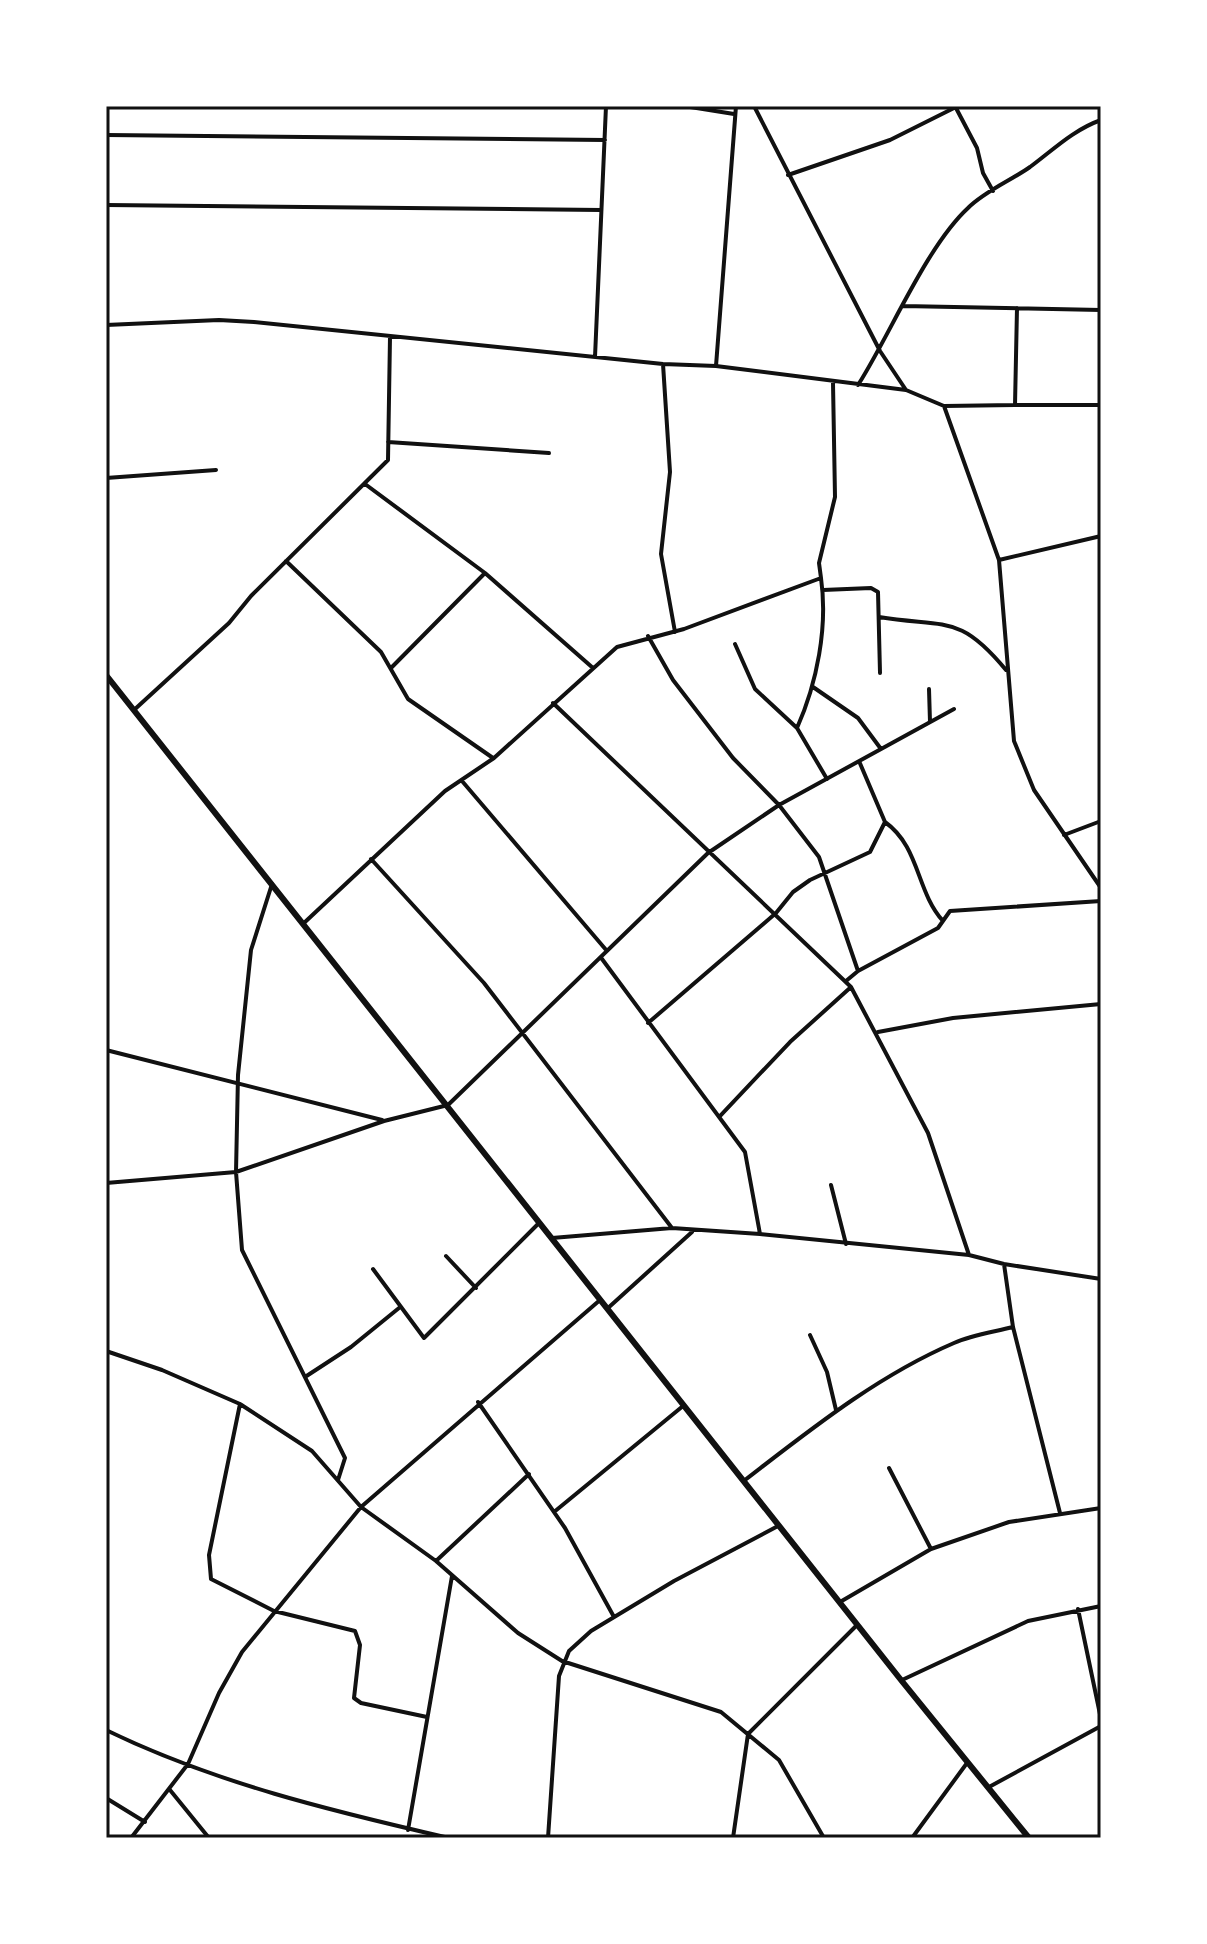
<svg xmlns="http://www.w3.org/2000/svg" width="1207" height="1944" viewBox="0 0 1207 1944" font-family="'IBM Plex Sans',sans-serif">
  <rect width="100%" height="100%" fill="#fff"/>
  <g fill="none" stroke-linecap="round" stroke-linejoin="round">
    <path stroke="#111" stroke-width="4" d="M 684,106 L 734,114
      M 754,106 L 880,351 L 906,390
      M 956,108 L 977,148 L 983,173 L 993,191
      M 106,135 L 605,140
      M 788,175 L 890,140 L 958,106
      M 106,205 L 601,210
      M 903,306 L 1101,310
      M 1017,308 L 1015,405 L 1101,405
      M 106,325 L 219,320 L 254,322 L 663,364 L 716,366 L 906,390 L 944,406 L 1015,405
      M 595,357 L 606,106
      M 663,364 L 670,472 L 661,554 L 675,632
      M 716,366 L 736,106
      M 858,385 C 890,335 926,247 968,208 C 985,191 1010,181 1030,167 C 1053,150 1073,130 1101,120
      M 944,406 L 999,560 L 1014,741 L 1034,790 L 1101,888
      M 388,442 L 549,453
      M 106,478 L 216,470
      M 365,484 L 485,573 L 593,668
      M 999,560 L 1101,536
      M 286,561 L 381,652 L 408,699 L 493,758
      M 821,578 C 828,627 817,683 797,728 L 827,779
      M 823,590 L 871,588 L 878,592 L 880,673
      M 879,617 C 946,628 959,613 1006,670
      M 648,636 L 673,680 L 733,758 L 779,805 L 819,857 L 858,971
      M 735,644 L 755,689 L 797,728
      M 391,668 L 485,573
      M 813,687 L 858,718 L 881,749
      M 929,689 L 930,722
      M 553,703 L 851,987 L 928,1133 L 969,1255
      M 134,710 L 229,623 L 251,596 L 388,460 L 390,337
      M 462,781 L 607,951
      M 885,822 C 920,847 916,891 943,921
      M 1064,835 L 1101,821
      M 371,859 L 484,983 L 672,1228
      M 272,884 L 251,950 L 238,1075 L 236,1172 L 242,1250 L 345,1458 L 338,1480
      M 305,922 L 445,791 L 494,758 L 617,647 L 684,629 L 821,578 L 819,563 L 835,497 L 833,383
      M 602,959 L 745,1152 L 760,1234
      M 846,981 L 858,971 L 938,928 L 950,911 L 1101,901
      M 648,1023 L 776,913 L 793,892 L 810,880 L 870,852 L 885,822 L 859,761
      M 878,1032 L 953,1018 L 1101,1004
      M 106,1050 L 382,1120
      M 719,1117 L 790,1042 L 851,987
      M 106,1183 L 236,1172 L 384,1121 L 448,1105 L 708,853 L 779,805 L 954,709
      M 831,1185 L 846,1244
      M 552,1238 L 672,1228 L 760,1234 L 969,1255 L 1004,1264 L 1101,1279
      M 446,1256 L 476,1288
      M 1004,1264 L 1013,1327 L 1060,1513
      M 373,1269 L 424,1338 L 539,1223
      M 608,1308 L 692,1232
      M 810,1335 L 827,1372 L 836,1410
      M 106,1351 L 162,1370 L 240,1404 L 312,1451 L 361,1507 L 436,1561 L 518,1633 L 562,1661 L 721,1712 L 779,1760 L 824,1838
      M 305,1377 L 351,1347 L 399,1308
      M 478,1402 L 565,1528 L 614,1617
      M 240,1404 L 209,1555 L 211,1579 L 274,1611 L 355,1631 L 360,1645 L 354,1698 L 361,1703 L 427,1717
      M 889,1468 L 931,1549
      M 745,1480 C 810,1430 877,1376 954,1343 C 972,1335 994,1332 1013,1327
      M 554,1512 L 683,1406
      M 436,1561 L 529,1474
      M 840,1602 L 931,1549 L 1009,1522 L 1101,1508
      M 1078,1609 L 1101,1719
      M 902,1680 L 1028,1621 L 1101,1606
      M 106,1730 C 215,1783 332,1811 449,1838
      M 989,1787 L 1101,1726
      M 170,1790 L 209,1838
      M 106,1798 L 145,1822
      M 408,1830 L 452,1576
      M 131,1838 L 188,1764 L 219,1693 L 242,1652 L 361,1507 L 600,1300
      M 548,1838 L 559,1676 L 569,1651 L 591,1631 L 674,1581 L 778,1526
      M 733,1838 L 748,1734 L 857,1625
      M 912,1838 L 967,1763"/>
    <path stroke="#111" stroke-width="6" d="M 106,675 L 901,1680 L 1029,1838"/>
  </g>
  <rect width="1207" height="1944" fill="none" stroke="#ffffff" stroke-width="216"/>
  <rect x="108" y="108" width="991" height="1728" fill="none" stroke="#111" stroke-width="3"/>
</svg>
